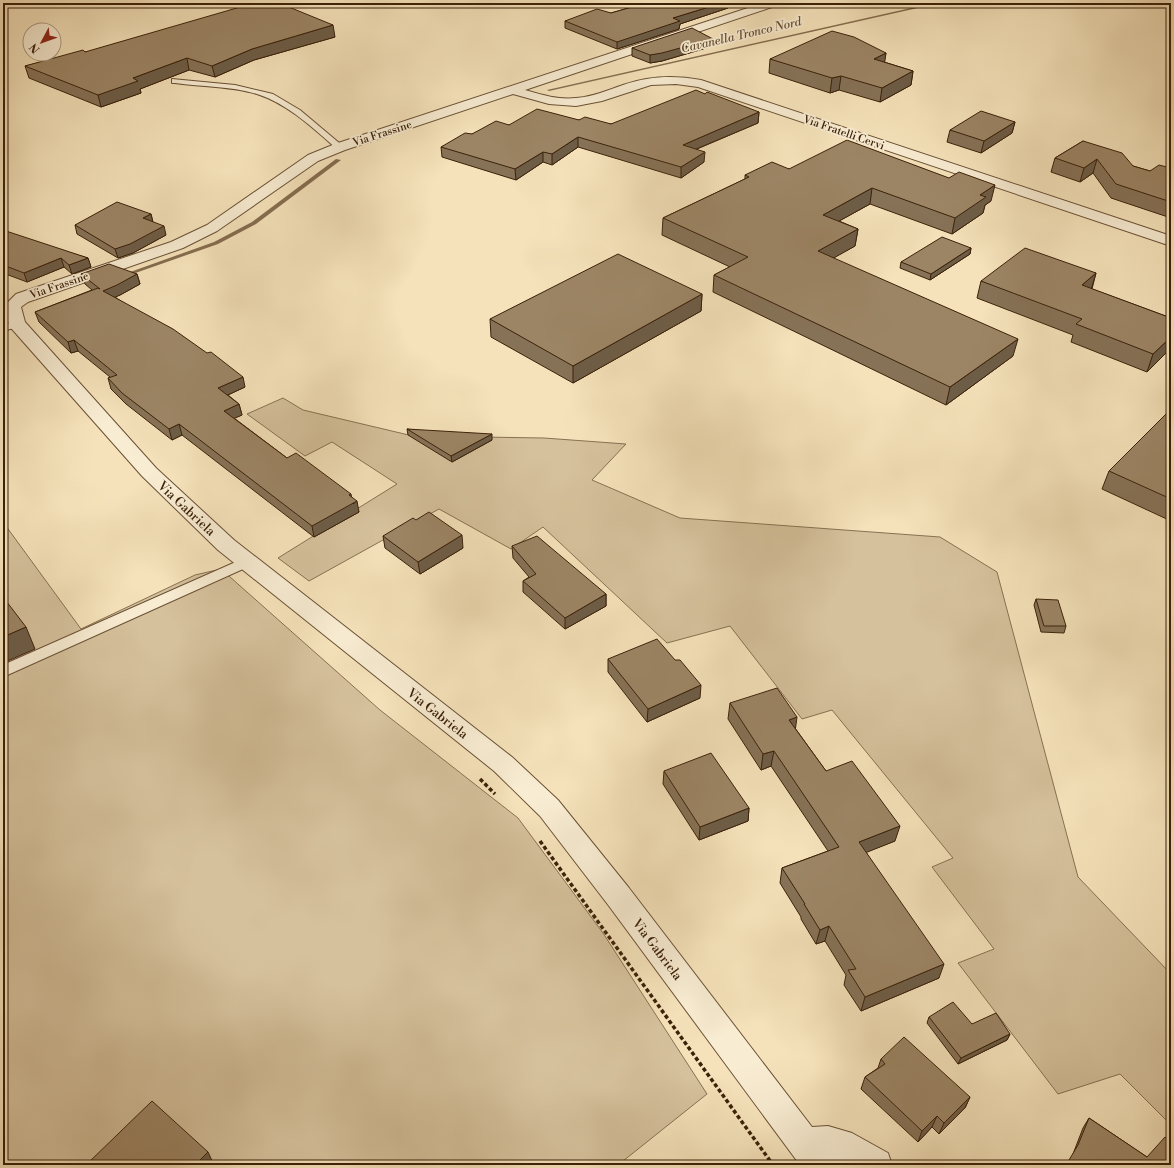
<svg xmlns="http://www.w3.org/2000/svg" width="1174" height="1168" viewBox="0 0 1174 1168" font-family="'Libre Bodoni',serif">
  <rect width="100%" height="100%" fill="#f5e2ba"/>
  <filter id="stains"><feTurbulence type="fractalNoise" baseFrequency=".005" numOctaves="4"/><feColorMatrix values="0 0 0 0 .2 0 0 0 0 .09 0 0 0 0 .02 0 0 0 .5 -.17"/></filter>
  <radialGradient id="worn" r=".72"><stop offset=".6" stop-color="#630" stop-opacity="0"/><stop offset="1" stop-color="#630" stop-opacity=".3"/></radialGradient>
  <path fill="#d5c19c" stroke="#887152" d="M 283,398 L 303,410 L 413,436 L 544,438 L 626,444 L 592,480 L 680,518 L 940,537 L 997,572 L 1078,877 L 1171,974 L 1171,1125 L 1120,1074 L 1058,1094 L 958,963 L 994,949 L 932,867 L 953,858 L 832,710 L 802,719 L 730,626 L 667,643 L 543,527 L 511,549 L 439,509 L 309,581 L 278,558 L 397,484 L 332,442 L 305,456 L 247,414 Z
    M 3,522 L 81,629 L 195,575 L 221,569 L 380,710 L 518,818 L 603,933 L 707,1094 L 618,1165 L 3,1165 Z"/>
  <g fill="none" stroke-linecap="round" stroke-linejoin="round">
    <path fill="#856d4f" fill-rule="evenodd" d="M 933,3 L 940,3 L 549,91 L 547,90 Z
      M 336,159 L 341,160 L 256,224 L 218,244 L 124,277 L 120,277 L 119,276 L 214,242 L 252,222 Z"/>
    <g stroke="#6a5135" stroke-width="2">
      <path id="service" d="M 172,79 L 235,85 L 273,94 L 300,110 L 344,147 L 343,149 L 337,149 C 313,128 288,104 257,94 C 231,86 202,87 175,83 L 172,83 Z
        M 17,321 L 22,324 L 21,326 L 3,331 L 3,325 Z
        M 247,557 L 252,559 L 254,562 L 252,565 L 3,677 L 3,665 Z"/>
    </g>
    <g stroke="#6a5135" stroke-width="2">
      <path id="minor" d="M 763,3 L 780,3 L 778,5 L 525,90 C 542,95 559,100 576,98 C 593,97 608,90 623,85 C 649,76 674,75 701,80 L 1171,236 L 1171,246 L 698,87 L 676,84 L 651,85 L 602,101 L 576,106 L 549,104 L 513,94 L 345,150 L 318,161 L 217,231 L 183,248 L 28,302 L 21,307 L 25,322 L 156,468 L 234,540 L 512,757 L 558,800 L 629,888 L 812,1127 L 828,1126 L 852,1133 L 888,1153 L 892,1165 L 844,1165 L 834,1160 L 836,1165 L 800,1165 L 609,906 L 540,816 L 494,771 L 218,550 L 142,476 L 11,328 L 5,316 L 4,306 L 16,294 L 171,242 L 207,225 L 308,155 L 335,144 Z"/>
    </g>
    <path stroke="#3b2109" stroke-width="3.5" stroke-dasharray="4 2.5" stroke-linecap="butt" d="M 480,779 L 495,794
      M 540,841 L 773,1165"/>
    <use href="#service" fill="#f8ecd2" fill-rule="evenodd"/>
    <use href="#minor" fill="#f8ecd2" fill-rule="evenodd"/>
  </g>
  <path fill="#867257" stroke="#3b2109" d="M 646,3 L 729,3 L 728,8 L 680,24 L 679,29 L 617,49 L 565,28 L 565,21 L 611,13 Z
    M 335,37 L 254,60 L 215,77 L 189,70 L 140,89 L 141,93 L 101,107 L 29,78 L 25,66 L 85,52 Z
    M 713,46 L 662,61 L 650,63 L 632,56 L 632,48 Z
    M 886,53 L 884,62 L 913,71 L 911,85 L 880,102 L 839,90 L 830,93 L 769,73 L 770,59 Z
    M 759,112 L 758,123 L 697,149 L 704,162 L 681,178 L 578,147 L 552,165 L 543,162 L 516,180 L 442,157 L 441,147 L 472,134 L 509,125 L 579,120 L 611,124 Z
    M 1015,122 L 1012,133 L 981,153 L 947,142 L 950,130 Z
    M 1083,141 L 1133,166 L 1150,171 L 1171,168 L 1171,218 L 1111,198 L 1093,173 L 1080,182 L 1051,172 L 1055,158 Z
    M 789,169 L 991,201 L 985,205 L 983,213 L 952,234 L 870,204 L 839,221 L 858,229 L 855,246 L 833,258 L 1013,356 L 946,405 L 713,292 L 714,275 L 730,267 L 662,235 L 663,218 L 745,179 L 745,175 Z
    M 151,214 L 153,222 L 166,235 L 133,253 L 118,258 L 77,234 L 75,225 Z
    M 3,233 L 88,258 L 91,267 L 72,274 L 64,267 L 27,282 L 3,273 Z
    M 971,248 L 970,254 L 930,280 L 900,268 L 901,262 Z
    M 1096,273 L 1092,289 L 1171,318 L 1171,348 L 1147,372 L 1071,342 L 1073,335 L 977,298 L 981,281 Z
    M 81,274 L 137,274 L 140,284 L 120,295 L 115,297 L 245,387 L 228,395 L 239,404 L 242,415 L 234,418 L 287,458 L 352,498 L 359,512 L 314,537 L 182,435 L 172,440 L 126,404 L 111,389 L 108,378 L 110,377 L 78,351 L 71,353 L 39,322 L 35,312 L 92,290 L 85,284 Z
    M 702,294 L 701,311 L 573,383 L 491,337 L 490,319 Z
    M 1171,409 L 1171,521 L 1102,489 L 1109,471 Z
    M 407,429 L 492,440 L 452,462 L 408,435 Z
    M 383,536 L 463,548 L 420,574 L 385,548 Z
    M 512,546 L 606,594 L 606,606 L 565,629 L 523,592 L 523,581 L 529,577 L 513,558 Z
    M 1036,599 L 1066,626 L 1064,633 L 1041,632 L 1034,605 Z
    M 608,659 L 700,698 L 647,722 L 608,672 Z
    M 730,703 L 795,728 L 826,771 L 895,841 L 866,852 L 939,978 L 861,1011 L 844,985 L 846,975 L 825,941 L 816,944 L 801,919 L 801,917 L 780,883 L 782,868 L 828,851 L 771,766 L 761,770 L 728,719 Z
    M 664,771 L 749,808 L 748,821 L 699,840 L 663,784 Z
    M 929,1017 L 972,1024 L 1010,1034 L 1007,1040 L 958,1064 L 927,1023 Z
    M 881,1059 L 970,1097 L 965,1108 L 939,1134 L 932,1127 L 918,1142 L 861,1089 L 865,1077 L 878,1068 Z
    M 1089,1118 L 1147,1157 L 1171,1165 L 1073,1154 L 1083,1128 Z"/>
  <path fill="#6d5d47" stroke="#3b2109" d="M 722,3 L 729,3 L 728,8 L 680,24 L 679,29 L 617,49 L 617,42 L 673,18 Z
    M 333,25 L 335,37 L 254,60 L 215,77 L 212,66 L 252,49 Z
    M 713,39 L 713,46 L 662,61 L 650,63 L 650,55 Z
    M 886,53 L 884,67 L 874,59 Z
    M 187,58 L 189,70 L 140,89 L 141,93 L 101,107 L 98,95 L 133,78 Z
    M 913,71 L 911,85 L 880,102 L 882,88 Z
    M 841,76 L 839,90 L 830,93 L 832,78 Z
    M 759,112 L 758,123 L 682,155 L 683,145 Z
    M 1015,122 L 1012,133 L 981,153 L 984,141 Z
    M 578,137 L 578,147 L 552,165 L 552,154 Z
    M 543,152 L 543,162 L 516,180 L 515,169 Z
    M 705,152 L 704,162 L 681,178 L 681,167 Z
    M 1097,159 L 1093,173 L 1080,182 L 1084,168 Z
    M 995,185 L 991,201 L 985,205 L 983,213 L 952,234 L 955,218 L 980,195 Z
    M 872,188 L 870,204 L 821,231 L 823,215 Z
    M 151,214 L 153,223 L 143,218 Z
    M 164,226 L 166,235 L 133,253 L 118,258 L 115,249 Z
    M 858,229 L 855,246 L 816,268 L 818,251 Z
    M 971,248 L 970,254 L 930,280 L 931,274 Z
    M 61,258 L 64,267 L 27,282 L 24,273 Z
    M 88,258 L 91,267 L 72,274 L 69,265 Z
    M 1096,273 L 1091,290 L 1082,285 Z
    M 137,274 L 140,284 L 120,295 L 106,301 L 103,291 Z
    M 702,294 L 701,311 L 573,383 L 573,366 Z
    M 1171,337 L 1171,348 L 1147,372 L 1153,354 Z
    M 1018,339 L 1013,356 L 946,405 L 950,387 Z
    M 74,340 L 78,351 L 71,353 L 68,342 Z
    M 243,377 L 245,387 L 221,398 L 218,388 Z
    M 239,404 L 242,415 L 226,422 L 224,411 Z
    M 179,424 L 182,435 L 172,440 L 169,429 Z
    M 492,434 L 492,440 L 452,462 L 451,456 Z
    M 351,494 L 353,504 L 357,501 L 359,512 L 314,537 L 312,526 L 349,495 Z
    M 462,535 L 463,548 L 420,574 L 418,562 Z
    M 606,594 L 606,606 L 565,629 L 565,618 Z
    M 26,627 L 35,649 L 3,663 L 3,637 Z
    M 701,685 L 700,698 L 647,722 L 648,709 Z
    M 797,717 L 795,732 L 789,720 Z
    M 774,751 L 771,766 L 761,770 L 763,754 Z
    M 749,808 L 748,821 L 699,840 L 700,827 Z
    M 900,826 L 895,841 L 855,857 L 859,842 Z
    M 829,926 L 825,941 L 816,944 L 820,930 Z
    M 944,964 L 939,978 L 861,1011 L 865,997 Z
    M 1010,1034 L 1007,1040 L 958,1064 L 961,1058 Z
    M 970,1097 L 965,1108 L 939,1134 L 944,1123 Z
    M 937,1116 L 932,1127 L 918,1142 L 922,1131 Z
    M 208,1152 L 214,1165 L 195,1165 Z"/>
  <path fill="#9c8565" stroke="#3b2109" d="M 254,3 L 279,3 L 333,25 L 252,49 L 212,66 L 187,58 L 133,78 L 138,81 L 98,95 L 25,66 L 83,50 L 85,52 Z
    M 646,3 L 722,3 L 673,18 L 680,21 L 617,42 L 565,21 L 597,9 L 611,13 Z
    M 692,28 L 713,39 L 662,53 L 650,55 L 632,48 Z
    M 832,31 L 854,37 L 886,53 L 874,59 L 913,71 L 882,88 L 841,76 L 832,78 L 770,59 Z
    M 696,90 L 705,94 L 707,92 L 759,112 L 683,145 L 705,152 L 681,167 L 578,137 L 552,154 L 543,152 L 515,169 L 441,147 L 465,133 L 472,134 L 496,121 L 509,125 L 537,109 L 579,120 L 585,117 L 611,124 Z
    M 981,111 L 1015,122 L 984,141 L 950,130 Z
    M 847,140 L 949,178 L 959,172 L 995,185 L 980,195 L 986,197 L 955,218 L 872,188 L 823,215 L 858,229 L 818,251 L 1018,339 L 950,387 L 714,275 L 748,257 L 663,218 L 749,177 L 745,175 L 772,162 L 789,169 Z
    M 1083,141 L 1122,153 L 1133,166 L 1150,171 L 1159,165 L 1171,168 L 1171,202 L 1116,184 L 1097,159 L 1084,168 L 1055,158 Z
    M 117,202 L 151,214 L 143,218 L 164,226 L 130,244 L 115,249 L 75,225 Z
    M 6,231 L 88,258 L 69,265 L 61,258 L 24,273 L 3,265 L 3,233 Z
    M 942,237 L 971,248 L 931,274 L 901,262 Z
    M 1025,248 L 1096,273 L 1082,285 L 1171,318 L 1171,337 L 1153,354 L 1076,324 L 1082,319 L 981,281 Z
    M 618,254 L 702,294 L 573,366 L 490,319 Z
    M 109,264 L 137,274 L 117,285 L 103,291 L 173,329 L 207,353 L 211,352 L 243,377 L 218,388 L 239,404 L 224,411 L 287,458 L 296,453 L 351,494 L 349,495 L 357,501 L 312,526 L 179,424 L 169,429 L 122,393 L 108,378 L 117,375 L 74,340 L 68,342 L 35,312 L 98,288 L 100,289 L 81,274 Z
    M 1171,409 L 1171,499 L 1109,471 Z
    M 407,429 L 492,434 L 451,456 Z
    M 429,512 L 462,535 L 418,562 L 383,536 L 413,518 L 416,520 Z
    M 537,536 L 606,594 L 565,618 L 523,581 L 536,574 L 512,546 Z
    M 3,597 L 26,627 L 3,637 Z
    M 1036,599 L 1058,600 L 1066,626 L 1044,626 Z
    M 657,639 L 675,660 L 680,660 L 701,685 L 648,709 L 608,659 Z
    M 777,688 L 797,717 L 789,720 L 826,771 L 852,761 L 900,826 L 859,842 L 944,964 L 865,997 L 848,970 L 856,969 L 829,926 L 820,930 L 804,904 L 805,904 L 782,868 L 839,847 L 774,751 L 763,754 L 730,703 Z
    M 711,753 L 749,808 L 700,827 L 664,771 Z
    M 953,1002 L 972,1024 L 996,1013 L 1010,1034 L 961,1058 L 929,1017 Z
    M 904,1037 L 970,1097 L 944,1123 L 937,1116 L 922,1131 L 865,1077 L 885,1064 L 881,1059 Z
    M 152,1101 L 208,1152 L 195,1165 L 86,1165 Z
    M 1089,1118 L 1147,1157 L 1165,1137 L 1171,1142 L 1171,1165 L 1066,1165 L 1078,1145 Z"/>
  <g text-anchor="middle" stroke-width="3.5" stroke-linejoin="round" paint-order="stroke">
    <g font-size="11" fill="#3b2109" stroke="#f8ecd2">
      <text transform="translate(844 132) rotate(19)" y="4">Via Fratelli Cervi</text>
      <text transform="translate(382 133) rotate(-18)" y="4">Via Frassine</text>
      <text transform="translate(59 285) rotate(-19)" y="4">Via Frassine</text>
    </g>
    <g font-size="12" font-style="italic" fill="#664d32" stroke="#f8ecd2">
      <text transform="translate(741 35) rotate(-13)" y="4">Cavanella Tronco Nord</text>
    </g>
    <g font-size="13" fill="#3b2109" stroke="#f8ecd2">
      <text transform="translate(187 508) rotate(43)" y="5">Via Gabriela</text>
      <text transform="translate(438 713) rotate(38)" y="5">Via Gabriela</text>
      <text transform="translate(658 949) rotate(53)" y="5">Via Gabriela</text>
    </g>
  </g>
  <rect width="1174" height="1168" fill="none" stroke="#f5e2ba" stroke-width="16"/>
  <rect x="4" y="4" width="1166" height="1160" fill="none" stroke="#3b2109" stroke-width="2"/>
  <rect x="8" y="8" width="1158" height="1152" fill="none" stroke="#3b2109"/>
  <g transform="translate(42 42) rotate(229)"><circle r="19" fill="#f8ecd2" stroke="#ac9b82"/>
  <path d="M0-3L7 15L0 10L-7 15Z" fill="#8f2418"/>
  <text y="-6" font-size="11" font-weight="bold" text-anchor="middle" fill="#3b2109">N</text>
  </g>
  <rect width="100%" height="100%" filter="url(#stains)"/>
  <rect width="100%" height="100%" fill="url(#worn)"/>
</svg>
